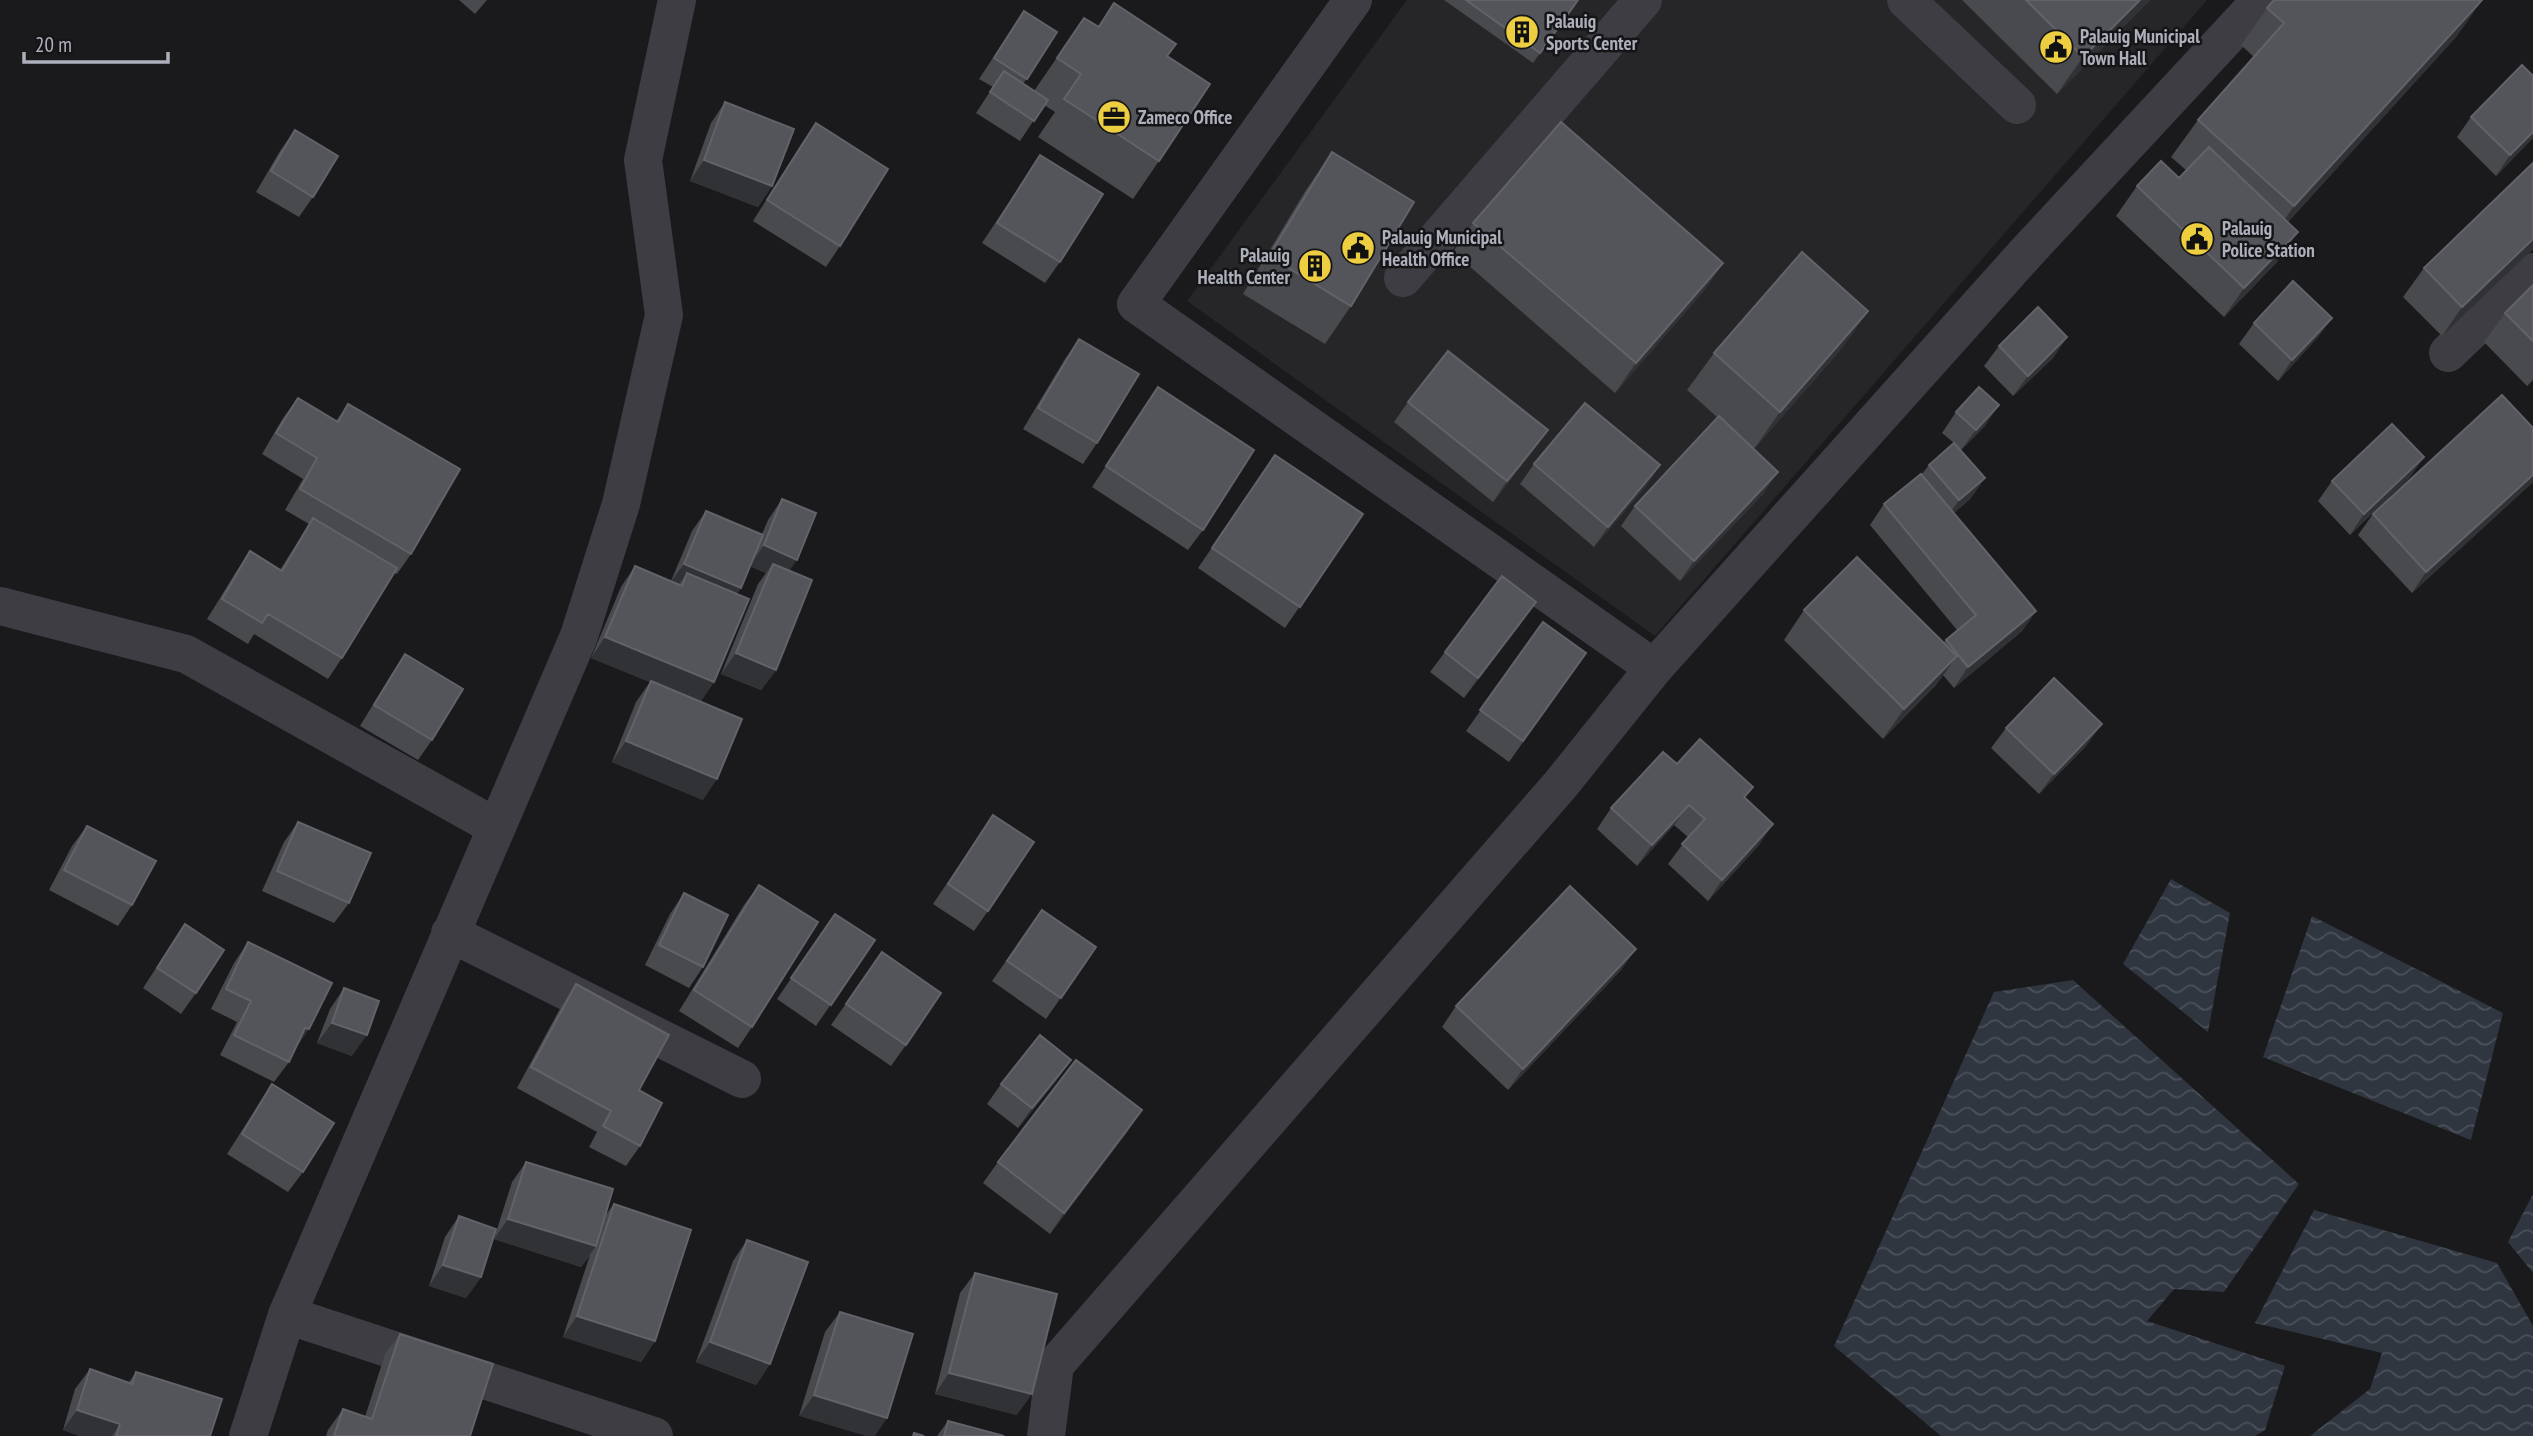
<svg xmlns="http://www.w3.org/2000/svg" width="2533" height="1436" viewBox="0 0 2533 1436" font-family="'PT Sans Narrow',sans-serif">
  <defs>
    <pattern id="water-waves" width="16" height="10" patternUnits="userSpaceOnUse" patternTransform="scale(1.75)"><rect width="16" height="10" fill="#303640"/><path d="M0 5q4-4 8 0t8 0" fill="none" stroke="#4b515a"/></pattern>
  </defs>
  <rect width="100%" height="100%" fill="#1a1a1c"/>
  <path fill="#262629" d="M 1407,0 L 2207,0 L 1655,636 L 1187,301 Z"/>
  <path fill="url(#water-waves)" d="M 2171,879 L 2230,913 L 2208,1032 L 2123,964 Z
    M 2312,916 L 2503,1013 L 2471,1140 L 2263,1057 Z
    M 2073,980 L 2299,1184 L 2224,1292 L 2174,1289 L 2147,1321 L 2285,1366 L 2265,1430 L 2255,1436 L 1941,1436 L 1834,1346 L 1994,992 Z
    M 2533,1194 L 2533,1273 L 2508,1242 Z
    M 2314,1210 L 2497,1263 L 2533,1326 L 2533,1436 L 2310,1436 L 2370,1389 L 2382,1353 L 2255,1323 Z"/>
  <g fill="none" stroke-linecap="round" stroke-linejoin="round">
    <path stroke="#3d3d43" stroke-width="38" d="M 1353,0 L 1136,304 L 1654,668
      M 1906,0 L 2017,105
      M 1403,278 L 1643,0
      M 2448,353 L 2533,272
      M 0,606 L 186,654 L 496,827
      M 450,933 L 742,1079
      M 287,1315 L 654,1436
      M 248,1436 L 287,1315 L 579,636 L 621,504 L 664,315 L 643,160 L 677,0
      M 1046,1436 L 1055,1365 L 1561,784 L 1654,668 L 2025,254 L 2261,0"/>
  </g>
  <path fill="#494a4e" d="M 459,0 L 487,0 L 475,14 Z
    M 1444,0 L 1578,0 L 1533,63 Z
    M 1962,0 L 2150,0 L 2057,94 Z
    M 2482,0 L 2456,37 L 2288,222 L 2277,262 L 2224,317 L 2116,216 L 2137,186 L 2179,178 L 2186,170 L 2171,157 L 2198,120 L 2254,57 L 2241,45 L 2267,8 Z
    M 1114,3 L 1167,56 L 1159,161 L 1133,199 L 1038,137 L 1055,112 L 1044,105 L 1020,141 L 976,113 L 993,87 L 979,79 L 1024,11 L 1057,32 L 1023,84 L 1034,91 L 1084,18 L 1098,26 Z
    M 725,102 L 772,186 L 758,207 L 690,181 L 711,123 Z
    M 2471,117 L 2533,138 L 2496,176 L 2457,137 Z
    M 816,123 L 840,246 L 826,267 L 753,221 L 802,143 Z
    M 295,130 L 313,197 L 299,217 L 256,192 L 280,151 Z
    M 1332,152 L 1351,306 L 1325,344 L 1243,294 L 1306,190 Z
    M 1040,155 L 1060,262 L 1045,283 L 982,243 Z
    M 2533,163 L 2533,249 L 2442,336 L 2403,297 L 2424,268 Z
    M 1473,223 L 1723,263 L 1703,292 L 1615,393 L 1453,252 Z
    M 2533,285 L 2533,380 L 2527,386 L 2484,342 L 2505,313 Z
    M 1868,311 L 1842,348 L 1754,449 L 1764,493 L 1680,581 L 1621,526 L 1635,506 L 1718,418 L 1687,390 L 1714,353 Z
    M 2332,318 L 2317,338 L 2278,381 L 2239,344 L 2254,323 Z
    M 2067,337 L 2053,358 L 2013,396 L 1984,366 L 1999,346 Z
    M 1079,339 L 1097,443 L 1083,464 L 1023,429 L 1065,359 Z
    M 1158,387 L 1203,530 L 1188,550 L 1092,487 Z
    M 298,398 L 336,421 L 348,404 L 411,554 L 397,574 L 394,573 L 342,658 L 328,679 L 254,634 L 248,644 L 207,619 L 236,572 L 250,551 L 280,570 L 309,524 L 285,510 L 303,479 L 262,454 L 283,418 Z
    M 1408,402 L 1548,430 L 1533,451 L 1493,502 L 1394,422 Z
    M 1956,412 L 1985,426 L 1961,450 L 1956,446 L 1985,478 L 1970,499 L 1954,513 L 2036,611 L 2022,631 L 1954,688 L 1943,675 L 1936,685 L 1883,739 L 1784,640 L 1804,610 L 1944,642 L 1957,630 L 1870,525 L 1884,504 L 1922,474 L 1929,465 L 1954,443 L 1942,433 Z
    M 2533,428 L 2533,482 L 2412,593 L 2358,535 L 2373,514 Z
    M 1275,455 L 1363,514 L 1285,628 L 1198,568 Z
    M 2424,457 L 2409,478 L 2350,535 L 2318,501 L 2332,481 Z
    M 1534,464 L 1660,465 L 1646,486 L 1594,547 L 1520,484 Z
    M 782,499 L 789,571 L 776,670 L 761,690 L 721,674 L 758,584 L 766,573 L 750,566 L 741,588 L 737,594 L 714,682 L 700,702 L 703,800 L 612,762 L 636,702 L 650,682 L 591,658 L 621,587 L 635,566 L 671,581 L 692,531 L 706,511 L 762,534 L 768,520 Z
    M 1522,622 L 1464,698 L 1430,672 L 1445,652 Z
    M 1543,622 L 1586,653 L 1509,762 L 1466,731 Z
    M 405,654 L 432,740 L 418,760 L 360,726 L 391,675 Z
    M 2006,728 L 2087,745 L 2039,794 L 1991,748 Z
    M 1677,764 L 1745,798 L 1759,845 L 1708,901 L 1668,864 L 1688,837 L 1674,825 L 1637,866 L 1597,829 L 1611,808 Z
    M 993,815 L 988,911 L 974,931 L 933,904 Z
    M 298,822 L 349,903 L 334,923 L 262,891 L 284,842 Z
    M 87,826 L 132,905 L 118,926 L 49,890 L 72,846 Z
    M 759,885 L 752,1027 L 738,1048 L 679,1011 L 744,905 Z
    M 684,893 L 703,967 L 689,988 L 645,965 L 670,914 Z
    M 1042,910 L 1096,947 L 1046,1019 L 992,981 Z
    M 835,914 L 875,940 L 816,1026 L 777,999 Z
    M 185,924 L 196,993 L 181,1014 L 143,988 Z
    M 248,942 L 294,1050 L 289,1062 L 274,1082 L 220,1055 L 237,1022 L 211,1009 L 234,963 Z
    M 882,952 L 906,1045 L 891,1066 L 831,1025 Z
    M 1622,969 L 1508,1090 L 1442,1027 L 1456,1006 Z
    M 576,984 L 639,1090 L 640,1146 L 626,1166 L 589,1147 L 597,1132 L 517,1088 L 562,1005 Z
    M 344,988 L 352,1056 L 317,1043 L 330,1009 Z
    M 1071,1060 L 1056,1081 L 1018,1128 L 987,1104 L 1001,1084 Z
    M 272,1084 L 303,1172 L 288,1192 L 227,1154 L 258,1105 Z
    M 1128,1131 L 1050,1234 L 983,1183 L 998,1162 Z
    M 526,1162 L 604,1217 L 614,1204 L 655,1341 L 641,1362 L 563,1337 L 590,1255 L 581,1267 L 494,1239 L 512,1182 Z
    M 459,1216 L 481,1277 L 466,1298 L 429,1286 L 445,1237 Z
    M 747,1240 L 770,1364 L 756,1385 L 696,1362 L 733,1261 Z
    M 975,1273 L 1017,1415 L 935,1394 L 960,1293 Z
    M 840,1312 L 913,1334 L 799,1416 L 825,1332 Z
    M 400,1334 L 470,1436 L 326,1436 L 328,1430 L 343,1409 L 365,1417 L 385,1354 Z
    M 90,1369 L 129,1382 L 136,1372 L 210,1436 L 80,1436 L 63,1430 L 75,1389 Z
    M 948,1421 L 1004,1436 L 937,1436 Z"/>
  <path fill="#313235" d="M 2140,0 L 2150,0 L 2057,94 L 2083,57 Z
    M 2482,0 L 2456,37 L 2268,244 L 2294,206 Z
    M 2533,132 L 2533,138 L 2496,176 L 2510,155 Z
    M 704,160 L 772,186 L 758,207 L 690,181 Z
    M 2298,232 L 2277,262 L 2224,317 L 2244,288 Z
    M 2533,239 L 2533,249 L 2442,336 L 2462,307 Z
    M 1723,263 L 1703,292 L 1615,393 L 1636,363 Z
    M 1868,311 L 1842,348 L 1754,449 L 1780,412 Z
    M 2332,318 L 2317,338 L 2278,381 L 2292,360 Z
    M 2067,337 L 2053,358 L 2013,396 L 2028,376 Z
    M 1999,405 L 1985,426 L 1961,450 L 1976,430 Z
    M 1548,430 L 1533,451 L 1493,502 L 1507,481 Z
    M 2424,457 L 2409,478 L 2350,535 L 2364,514 Z
    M 1660,465 L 1646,486 L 1594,547 L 1608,527 Z
    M 1778,472 L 1764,493 L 1680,581 L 1694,561 Z
    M 2533,475 L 2533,482 L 2412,593 L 2426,572 Z
    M 1985,478 L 1970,499 L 1945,521 L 1959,500 Z
    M 764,545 L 797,560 L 783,580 L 773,564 L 766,573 L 749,566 Z
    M 684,564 L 741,588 L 727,608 L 687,573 L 677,587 L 669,584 Z
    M 1536,602 L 1522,622 L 1464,698 L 1478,678 Z
    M 2036,611 L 2022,631 L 1954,688 L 1968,667 Z
    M 605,637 L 714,682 L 700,703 L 591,658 Z
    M 736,653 L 776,670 L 761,690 L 721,674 Z
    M 1957,656 L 1936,685 L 1883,739 L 1904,709 Z
    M 2102,724 L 2087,745 L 2039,794 L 2054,774 Z
    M 626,741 L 717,779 L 703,800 L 612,762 Z
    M 1689,805 L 1674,825 L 1637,866 L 1652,845 Z
    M 1773,824 L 1759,845 L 1708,901 L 1722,880 Z
    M 1636,949 L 1622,969 L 1508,1090 L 1523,1069 Z
    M 332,1023 L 367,1035 L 352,1056 L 317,1043 Z
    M 305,1028 L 309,1029 L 295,1050 Z
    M 1071,1060 L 1056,1081 L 1018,1128 L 1032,1108 Z
    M 1142,1110 L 1128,1131 L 1050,1234 L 1064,1213 Z
    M 508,1219 L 596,1246 L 581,1267 L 494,1239 Z
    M 443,1265 L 481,1277 L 466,1298 L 429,1286 Z
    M 577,1316 L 655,1341 L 641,1362 L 563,1337 Z
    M 710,1342 L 770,1364 L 756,1385 L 696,1362 Z
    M 949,1373 L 1032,1394 L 1017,1415 L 935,1394 Z
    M 814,1395 L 887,1418 L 875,1436 L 866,1436 L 799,1416 Z
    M 77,1410 L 120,1424 L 112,1436 L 80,1436 L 63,1430 Z"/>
  <path fill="#53555a" stroke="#616369" stroke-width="2" d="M 1466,0 L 1578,0 L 1540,53 Z
    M 2026,0 L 2140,0 L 2083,57 Z
    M 2274,0 L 2482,0 L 2294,206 L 2198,120 L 2284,23 L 2267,8 Z
    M 1114,3 L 1176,44 L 1167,56 L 1210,84 L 1159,161 L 1064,99 L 1081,74 L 1057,58 L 1084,18 L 1099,27 Z
    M 1024,11 L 1057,32 L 1027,79 L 994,58 Z
    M 2522,65 L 2533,76 L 2533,132 L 2510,155 L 2471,117 Z
    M 1004,71 L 1048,100 L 1034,121 L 990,92 Z
    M 725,102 L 794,129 L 772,186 L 704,160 Z
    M 1561,122 L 1723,263 L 1636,363 L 1473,223 Z
    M 816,123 L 888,169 L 840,246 L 767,200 Z
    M 295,130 L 338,156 L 313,197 L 271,171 Z
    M 2209,147 L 2298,232 L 2244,288 L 2137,186 L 2161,161 L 2179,178 Z
    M 1332,152 L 1414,202 L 1351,306 L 1269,256 Z
    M 1040,155 L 1103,194 L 1060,262 L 997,223 Z
    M 2533,163 L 2533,239 L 2462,307 L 2424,268 Z
    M 1802,252 L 1868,311 L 1780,412 L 1714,353 Z
    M 2293,281 L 2332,318 L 2292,360 L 2254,323 Z
    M 2533,285 L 2533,341 L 2505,313 Z
    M 2038,307 L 2067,337 L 2028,376 L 1999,346 Z
    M 1079,339 L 1139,374 L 1097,443 L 1038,408 Z
    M 1448,351 L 1548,430 L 1507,481 L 1408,402 Z
    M 1158,387 L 1254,450 L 1203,530 L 1106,466 Z
    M 1979,387 L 1999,405 L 1976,430 L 1956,412 Z
    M 2502,395 L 2533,428 L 2533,475 L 2426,572 L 2373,514 Z
    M 298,398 L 338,422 L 348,404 L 460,469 L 411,554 L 300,489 L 317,458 L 276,433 Z
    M 1585,403 L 1660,465 L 1608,527 L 1534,464 Z
    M 1719,416 L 1778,472 L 1694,561 L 1635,506 Z
    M 2392,424 L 2424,457 L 2364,514 L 2332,481 Z
    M 1954,443 L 1985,478 L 1959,500 L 1929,465 Z
    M 1275,455 L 1363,514 L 1300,607 L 1212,548 Z
    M 1921,474 L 2036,611 L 1968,667 L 1946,640 L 1976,615 L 1884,504 Z
    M 782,499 L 816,513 L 797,560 L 764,545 Z
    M 706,511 L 763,535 L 741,588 L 684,564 Z
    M 313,518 L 397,568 L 342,658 L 268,614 L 262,623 L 222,599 L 250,551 L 282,571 Z
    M 1857,557 L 1957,656 L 1904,709 L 1804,610 Z
    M 773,564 L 812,580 L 776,670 L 736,653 Z
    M 635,566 L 682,586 L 687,573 L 749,599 L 714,682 L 605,637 Z
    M 1502,576 L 1536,602 L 1478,678 L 1445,652 Z
    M 1543,622 L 1586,653 L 1523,741 L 1480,710 Z
    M 405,654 L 463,689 L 432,740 L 374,705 Z
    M 2054,678 L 2102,724 L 2054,774 L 2006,728 Z
    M 651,681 L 742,719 L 717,779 L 626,741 Z
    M 1700,739 L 1753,787 L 1744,797 L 1773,824 L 1722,880 L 1682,844 L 1705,819 L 1689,805 L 1652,845 L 1611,808 L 1663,752 L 1677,764 Z
    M 993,815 L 1034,842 L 988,911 L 948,884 Z
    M 298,822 L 371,853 L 349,903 L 277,871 Z
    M 87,826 L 156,861 L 132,905 L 64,870 Z
    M 759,885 L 818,922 L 752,1027 L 694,990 Z
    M 1570,886 L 1636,949 L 1523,1069 L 1456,1006 Z
    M 684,893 L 728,915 L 703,967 L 659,945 Z
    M 1042,910 L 1096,947 L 1061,998 L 1007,961 Z
    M 835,914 L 875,940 L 831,1005 L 791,978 Z
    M 185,924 L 224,950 L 196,993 L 157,968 Z
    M 248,942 L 332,983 L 309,1029 L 305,1028 L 289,1062 L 234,1035 L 251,1001 L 226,989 Z
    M 882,952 L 941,993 L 906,1045 L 846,1004 Z
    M 576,984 L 669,1035 L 639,1090 L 662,1103 L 640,1146 L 603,1126 L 611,1111 L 531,1067 Z
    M 344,988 L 379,1001 L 367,1035 L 332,1023 Z
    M 1040,1035 L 1071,1060 L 1032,1108 L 1001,1084 Z
    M 1076,1060 L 1142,1110 L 1064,1213 L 998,1162 Z
    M 272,1084 L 334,1123 L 303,1172 L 242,1134 Z
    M 526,1162 L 613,1189 L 596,1246 L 508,1219 Z
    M 614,1204 L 691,1230 L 655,1341 L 577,1316 Z
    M 459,1216 L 496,1229 L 481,1277 L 443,1265 Z
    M 747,1240 L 808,1262 L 770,1364 L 710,1342 Z
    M 975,1273 L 1057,1294 L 1032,1394 L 949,1373 Z
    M 840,1312 L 913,1334 L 887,1418 L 814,1395 Z
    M 400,1334 L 493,1364 L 470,1436 L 334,1436 L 343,1409 L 372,1419 Z
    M 90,1369 L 132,1384 L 136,1372 L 222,1399 L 210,1436 L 116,1436 L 120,1424 L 77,1410 Z
    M 948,1421 L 1004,1436 L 944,1436 Z
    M 914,1433 L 924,1436 L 913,1436 Z"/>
  <defs>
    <g id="building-disc" transform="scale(1.75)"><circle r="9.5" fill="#edce41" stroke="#151517"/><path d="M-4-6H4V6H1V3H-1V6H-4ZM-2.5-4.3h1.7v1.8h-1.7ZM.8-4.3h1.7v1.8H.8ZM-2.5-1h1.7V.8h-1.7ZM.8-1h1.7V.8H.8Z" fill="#111"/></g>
    <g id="civic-disc" transform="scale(1.75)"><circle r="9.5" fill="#edce41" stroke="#151517"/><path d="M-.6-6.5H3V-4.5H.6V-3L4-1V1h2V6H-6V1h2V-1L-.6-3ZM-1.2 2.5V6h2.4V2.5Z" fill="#111"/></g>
    <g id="office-disc" transform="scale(1.75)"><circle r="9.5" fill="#edce41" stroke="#151517"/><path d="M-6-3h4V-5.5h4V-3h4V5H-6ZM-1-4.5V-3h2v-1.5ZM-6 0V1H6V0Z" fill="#111"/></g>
  </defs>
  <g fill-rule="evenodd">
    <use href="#building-disc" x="1522" y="32"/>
    <use href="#civic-disc" x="2056" y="47"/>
    <use href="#office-disc" x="1114" y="117"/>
    <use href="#civic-disc" x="2197" y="239"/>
    <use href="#civic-disc" x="1358" y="248"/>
    <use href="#building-disc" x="1315" y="266"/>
  </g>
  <g text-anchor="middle" stroke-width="5" stroke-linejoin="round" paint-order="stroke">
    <g font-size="19" font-weight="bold" fill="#adafbb" stroke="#151517" text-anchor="start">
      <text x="1546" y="28">Palauig<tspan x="1546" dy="22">Sports Center</tspan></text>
      <text x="2080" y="43">Palauig Municipal<tspan x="2080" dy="22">Town Hall</tspan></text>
      <text x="1138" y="124">Zameco Office</text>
      <text x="2222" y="235">Palauig<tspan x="2222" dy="22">Police Station</tspan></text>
      <text x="1382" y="244">Palauig Municipal<tspan x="1382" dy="22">Health Office</tspan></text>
      <text x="1290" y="262" text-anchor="end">Palauig<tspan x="1290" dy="22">Health Center</tspan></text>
    </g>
  </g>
  <path d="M24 52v10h144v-10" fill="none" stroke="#adafbb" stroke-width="3.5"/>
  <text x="35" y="52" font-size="21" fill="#adafbb" stroke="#151517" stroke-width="5" paint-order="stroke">20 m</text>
</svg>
